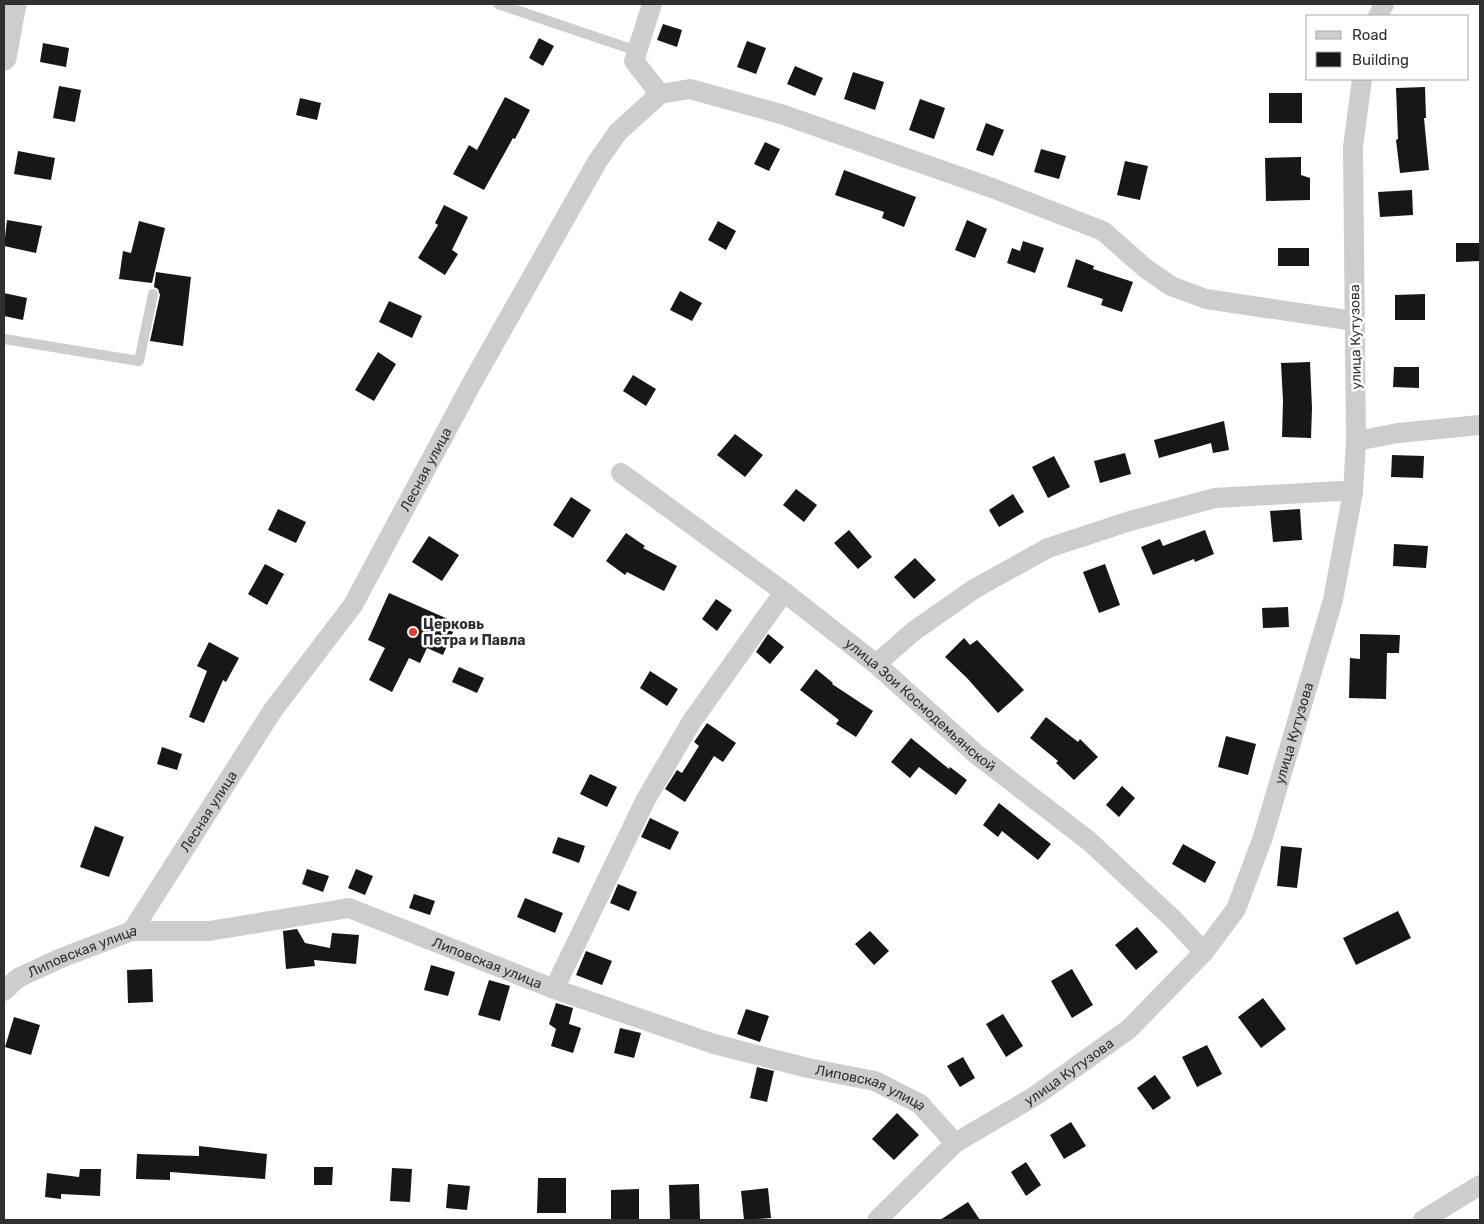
<svg xmlns="http://www.w3.org/2000/svg" width="1484" height="1224" viewBox="0 0 1484 1224" font-family="Rubik,sans-serif">
  <rect width="100%" height="100%" fill="#fff"/>
  <path fill="#171717" d="M 663,24 L 682,30 L 677,47 L 657,40 Z
    M 539,38 L 554,46 L 543,66 L 529,58 Z
    M 747,41 L 766,48 L 756,74 L 737,67 Z
    M 43,43 L 69,48 L 66,67 L 40,62 Z
    M 795,66 L 823,78 L 815,96 L 787,84 Z
    M 853,72 L 884,82 L 875,110 L 844,99 Z
    M 59,86 L 81,90 L 75,122 L 53,118 Z
    M 1425,87 L 1426,118 L 1424,118 L 1429,170 L 1400,173 L 1396,140 L 1398,139 L 1396,88 Z
    M 1269,93 L 1302,93 L 1302,123 L 1269,123 Z
    M 505,97 L 530,110 L 515,139 L 513,138 L 484,190 L 453,174 L 469,145 L 477,150 Z
    M 300,98 L 321,103 L 317,120 L 296,115 Z
    M 920,99 L 945,108 L 934,139 L 909,130 Z
    M 986,123 L 1004,130 L 993,156 L 976,150 Z
    M 765,142 L 780,149 L 769,171 L 754,164 Z
    M 1041,149 L 1066,156 L 1059,179 L 1034,172 Z
    M 18,151 L 55,158 L 51,180 L 14,174 Z
    M 1301,157 L 1301,175 L 1310,178 L 1310,200 L 1266,201 L 1265,158 Z
    M 1125,161 L 1148,166 L 1140,200 L 1117,195 Z
    M 844,170 L 916,197 L 904,227 L 882,218 L 884,212 L 835,195 Z
    M 1412,190 L 1413,215 L 1380,217 L 1378,192 Z
    M 444,205 L 468,217 L 452,250 L 458,254 L 445,275 L 418,258 L 438,225 L 435,223 Z
    M 7,220 L 42,226 L 36,253 L 4,246 Z
    M 967,220 L 987,229 L 975,258 L 955,250 Z
    M 139,221 L 165,228 L 152,283 L 119,279 L 123,251 L 131,253 Z
    M 718,221 L 736,231 L 726,250 L 708,240 Z
    M 1023,241 L 1044,248 L 1035,273 L 1007,263 L 1012,248 L 1020,251 Z
    M 1456,243 L 1480,243 L 1480,261 L 1456,262 Z
    M 1278,248 L 1309,248 L 1309,266 L 1278,266 Z
    M 1076,259 L 1094,266 L 1093,269 L 1133,282 L 1122,312 L 1101,305 L 1103,299 L 1067,287 Z
    M 156,272 L 191,277 L 183,346 L 150,341 L 160,295 L 158,289 L 154,287 Z
    M 680,291 L 702,303 L 692,321 L 670,310 Z
    M 4,293 L 27,298 L 23,320 L 4,316 Z
    M 1425,294 L 1425,320 L 1395,320 L 1395,295 Z
    M 389,301 L 422,316 L 412,338 L 379,322 Z
    M 378,352 L 396,364 L 374,401 L 355,390 Z
    M 1310,362 L 1312,408 L 1311,438 L 1282,437 L 1283,401 L 1281,363 Z
    M 1394,367 L 1419,367 L 1419,388 L 1393,387 Z
    M 633,375 L 656,389 L 646,406 L 623,391 Z
    M 1224,421 L 1229,450 L 1213,453 L 1211,443 L 1159,458 L 1154,440 Z
    M 735,434 L 763,455 L 745,477 L 717,455 Z
    M 1125,453 L 1131,474 L 1100,483 L 1094,461 Z
    M 1392,455 L 1424,456 L 1423,478 L 1391,477 Z
    M 1054,456 L 1070,487 L 1048,498 L 1032,467 Z
    M 796,489 L 817,505 L 804,522 L 783,505 Z
    M 1013,494 L 1024,512 L 999,527 L 989,510 Z
    M 571,497 L 591,510 L 573,538 L 553,525 Z
    M 278,509 L 306,522 L 296,543 L 268,530 Z
    M 1300,509 L 1302,540 L 1273,542 L 1270,511 Z
    M 849,530 L 872,557 L 858,569 L 834,543 Z
    M 1205,530 L 1214,554 L 1195,562 L 1194,559 L 1153,575 L 1141,547 L 1160,539 L 1163,546 Z
    M 626,533 L 645,546 L 643,548 L 677,566 L 664,591 L 627,572 L 625,575 L 606,561 Z
    M 429,536 L 459,555 L 442,581 L 412,562 Z
    M 1394,544 L 1428,546 L 1426,568 L 1393,566 Z
    M 915,558 L 936,580 L 914,599 L 894,577 Z
    M 265,564 L 284,574 L 267,605 L 248,594 Z
    M 1105,564 L 1120,605 L 1099,613 L 1083,572 Z
    M 389,593 L 457,623 L 443,655 L 427,648 L 420,663 L 409,658 L 392,692 L 369,680 L 385,648 L 368,640 Z
    M 716,599 L 732,610 L 717,631 L 702,619 Z
    M 1288,607 L 1289,627 L 1263,628 L 1262,608 Z
    M 768,634 L 784,647 L 770,664 L 756,652 Z
    M 1360,634 L 1400,635 L 1399,653 L 1387,653 L 1386,699 L 1349,698 L 1350,658 L 1360,659 Z
    M 964,638 L 970,645 L 977,640 L 1024,690 L 998,713 L 967,678 L 945,657 Z
    M 209,642 L 239,658 L 226,682 L 223,680 L 204,723 L 189,717 L 207,671 L 197,666 Z
    M 459,667 L 484,678 L 477,693 L 452,682 Z
    M 816,669 L 833,683 L 832,684 L 873,711 L 856,737 L 836,724 L 839,720 L 800,690 Z
    M 650,671 L 678,689 L 667,706 L 640,688 Z
    M 1046,717 L 1078,742 L 1080,739 L 1098,757 L 1074,780 L 1056,763 L 1058,761 L 1030,738 Z
    M 707,723 L 736,743 L 723,762 L 714,756 L 685,802 L 665,789 L 677,770 L 682,773 L 699,746 L 694,742 Z
    M 1226,736 L 1256,744 L 1248,775 L 1218,767 Z
    M 911,738 L 949,769 L 950,767 L 967,780 L 956,795 L 919,767 L 910,778 L 891,762 Z
    M 162,747 L 182,754 L 177,770 L 157,764 Z
    M 590,774 L 617,787 L 607,807 L 580,794 Z
    M 1122,786 L 1135,798 L 1119,817 L 1106,805 Z
    M 999,803 L 1051,844 L 1038,860 L 1002,831 L 998,837 L 983,825 Z
    M 650,818 L 679,832 L 670,850 L 641,837 Z
    M 95,826 L 124,837 L 109,877 L 80,867 Z
    M 558,837 L 585,846 L 579,863 L 552,853 Z
    M 1183,844 L 1216,862 L 1205,883 L 1172,864 Z
    M 1281,846 L 1302,848 L 1297,888 L 1277,886 Z
    M 307,869 L 329,876 L 323,892 L 302,884 Z
    M 356,869 L 373,876 L 365,895 L 348,888 Z
    M 618,884 L 637,892 L 629,911 L 610,903 Z
    M 414,894 L 435,901 L 430,915 L 409,908 Z
    M 525,898 L 563,913 L 555,933 L 517,917 Z
    M 1398,911 L 1411,938 L 1356,965 L 1343,938 Z
    M 1137,927 L 1158,952 L 1136,970 L 1115,945 Z
    M 297,929 L 305,943 L 330,948 L 332,933 L 359,935 L 356,964 L 314,960 L 315,966 L 286,969 L 283,931 Z
    M 870,931 L 889,951 L 874,965 L 855,944 Z
    M 586,951 L 612,961 L 602,985 L 576,975 Z
    M 431,965 L 455,972 L 448,996 L 424,990 Z
    M 152,969 L 153,1002 L 128,1003 L 127,970 Z
    M 1072,969 L 1093,1005 L 1072,1018 L 1051,981 Z
    M 489,980 L 510,986 L 500,1021 L 478,1015 Z
    M 1263,998 L 1286,1029 L 1261,1048 L 1238,1017 Z
    M 556,1003 L 573,1008 L 569,1024 L 581,1028 L 573,1053 L 551,1046 L 556,1029 L 549,1024 Z
    M 746,1009 L 769,1016 L 760,1042 L 737,1034 Z
    M 1003,1014 L 1023,1046 L 1006,1057 L 986,1024 Z
    M 14,1017 L 40,1025 L 31,1055 L 5,1047 Z
    M 620,1028 L 641,1033 L 634,1058 L 614,1053 Z
    M 1207,1045 L 1222,1074 L 1197,1087 L 1182,1057 Z
    M 963,1057 L 975,1078 L 960,1087 L 947,1066 Z
    M 757,1067 L 774,1071 L 767,1102 L 750,1098 Z
    M 1155,1075 L 1171,1098 L 1153,1110 L 1137,1088 Z
    M 897,1113 L 919,1135 L 894,1160 L 872,1139 Z
    M 1071,1122 L 1086,1146 L 1064,1159 L 1050,1135 Z
    M 199,1146 L 267,1154 L 265,1179 L 170,1172 L 170,1180 L 136,1179 L 137,1154 L 199,1156 Z
    M 1026,1162 L 1041,1185 L 1026,1196 L 1011,1172 Z
    M 314,1167 L 333,1167 L 332,1185 L 314,1185 Z
    M 392,1168 L 412,1169 L 410,1202 L 390,1201 Z
    M 80,1169 L 101,1169 L 100,1196 L 61,1194 L 61,1199 L 45,1197 L 47,1173 L 79,1177 Z
    M 538,1178 L 566,1178 L 566,1213 L 537,1213 Z
    M 448,1184 L 470,1186 L 467,1210 L 446,1208 Z
    M 699,1184 L 700,1220 L 670,1220 L 669,1185 Z
    M 768,1188 L 771,1218 L 744,1220 L 741,1191 Z
    M 639,1189 L 639,1220 L 611,1220 L 611,1190 Z
    M 968,1202 L 980,1220 L 940,1220 Z"/>
  <g fill="none" stroke-linecap="round" stroke-linejoin="round">
    <path stroke="#cdcdcd" stroke-width="10" d="M 498,4 L 637,51
      M 4,339 L 139,361 L 153,294"/>
    <g stroke="#cdcdcd" stroke-width="20">
      <path d="M 1378,16 L 1384,4"/>
      <path d="M 660,94 L 690,89 L 781,114 L 992,188 L 1103,231 L 1145,268 L 1171,286 L 1206,299 L 1354,321"/>
      <path d="M 1356,441 L 1398,433 L 1480,425"/>
      <path id="s1" d="M 621,473 L 784,592 L 876,664 L 976,754 L 1089,841 L 1173,919 L 1204,952"/>
      <path d="M 876,664 L 914,631 L 974,589 L 1048,548 L 1130,521 L 1215,498 L 1340,491 L 1353,492"/>
      <path id="s2" d="M 132,931 L 273,710 L 353,605 L 473,381 L 597,162 L 618,132 L 660,94 L 634,61 L 652,4"/>
      <path d="M 554,989 L 646,799 L 692,721 L 784,592"/>
      <path id="s3" d="M 4,991 L 18,978 L 61,958 L 132,931 L 209,931 L 349,908 L 554,989 L 714,1044 L 808,1068 L 875,1081 L 920,1104 L 955,1143"/>
      <path id="s4" d="M 877,1220 L 955,1143 L 1035,1096 L 1129,1029 L 1204,952 L 1236,909 L 1263,837 L 1333,600 L 1353,492 L 1356,441 L 1353,147 L 1362,79"/>
      <path d="M 1423,1220 L 1480,1185"/>
    </g>
    <path stroke="#cdcdcd" stroke-width="25" d="M 4,58 L 14,4"/>
  </g>
  <circle fill="#ec3b2d" stroke="#fff" stroke-width="2" cx="413" cy="632" r="5"/>
  <g text-anchor="middle" stroke-width="5" stroke-linejoin="round" paint-order="stroke">
    <g font-size="14" fill="#303030" stroke="#fff">
      <text transform="translate(1355 337) rotate(-91)" y="5">улица Кутузова</text>
      <text dy="5" stroke="none"><textPath href="#s2" startOffset="548">Лесная улица</textPath></text>
      <text dy="5" stroke="none"><textPath href="#s1" startOffset="379">улица Зои Космодемьянской</textPath></text>
      <text dy="5" stroke="none"><textPath href="#s4" startOffset="664">улица Кутузова</textPath></text>
      <text dy="5" stroke="none"><textPath href="#s2" startOffset="142">Лесная улица</textPath></text>
      <text dy="5" stroke="none"><textPath href="#s3" startOffset="89">Липовская улица</textPath></text>
      <text dy="5" stroke="none"><textPath href="#s3" startOffset="510">Липовская улица</textPath></text>
      <text dy="5" stroke="none"><textPath href="#s4" startOffset="244">улица Кутузова</textPath></text>
      <text dy="5" stroke="none"><textPath href="#s3" startOffset="914">Липовская улица</textPath></text>
    </g>
    <g font-size="14" font-weight="bold" fill="#303030" stroke="#fff" text-anchor="start">
      <text x="423" y="629">Церковь<tspan x="423" dy="16">Петра и Павла</tspan></text>
    </g>
  </g>
  <rect width="1484" height="1224" fill="none" stroke="#303030" stroke-width="10"/>
  <rect x="1306" y="15" width="162" height="65" fill="#ffffff" stroke="#acacac"/>
  <rect x="1316" y="31" width="25" height="8" fill="#cdcdcd" stroke="#acacac"/>
  <text x="1352" y="40" font-size="15" fill="#303030">Road</text>
  <rect x="1316" y="52" width="25" height="15" fill="#171717" stroke="#acacac"/>
  <text x="1352" y="65" font-size="15" fill="#303030">Building</text>
</svg>
